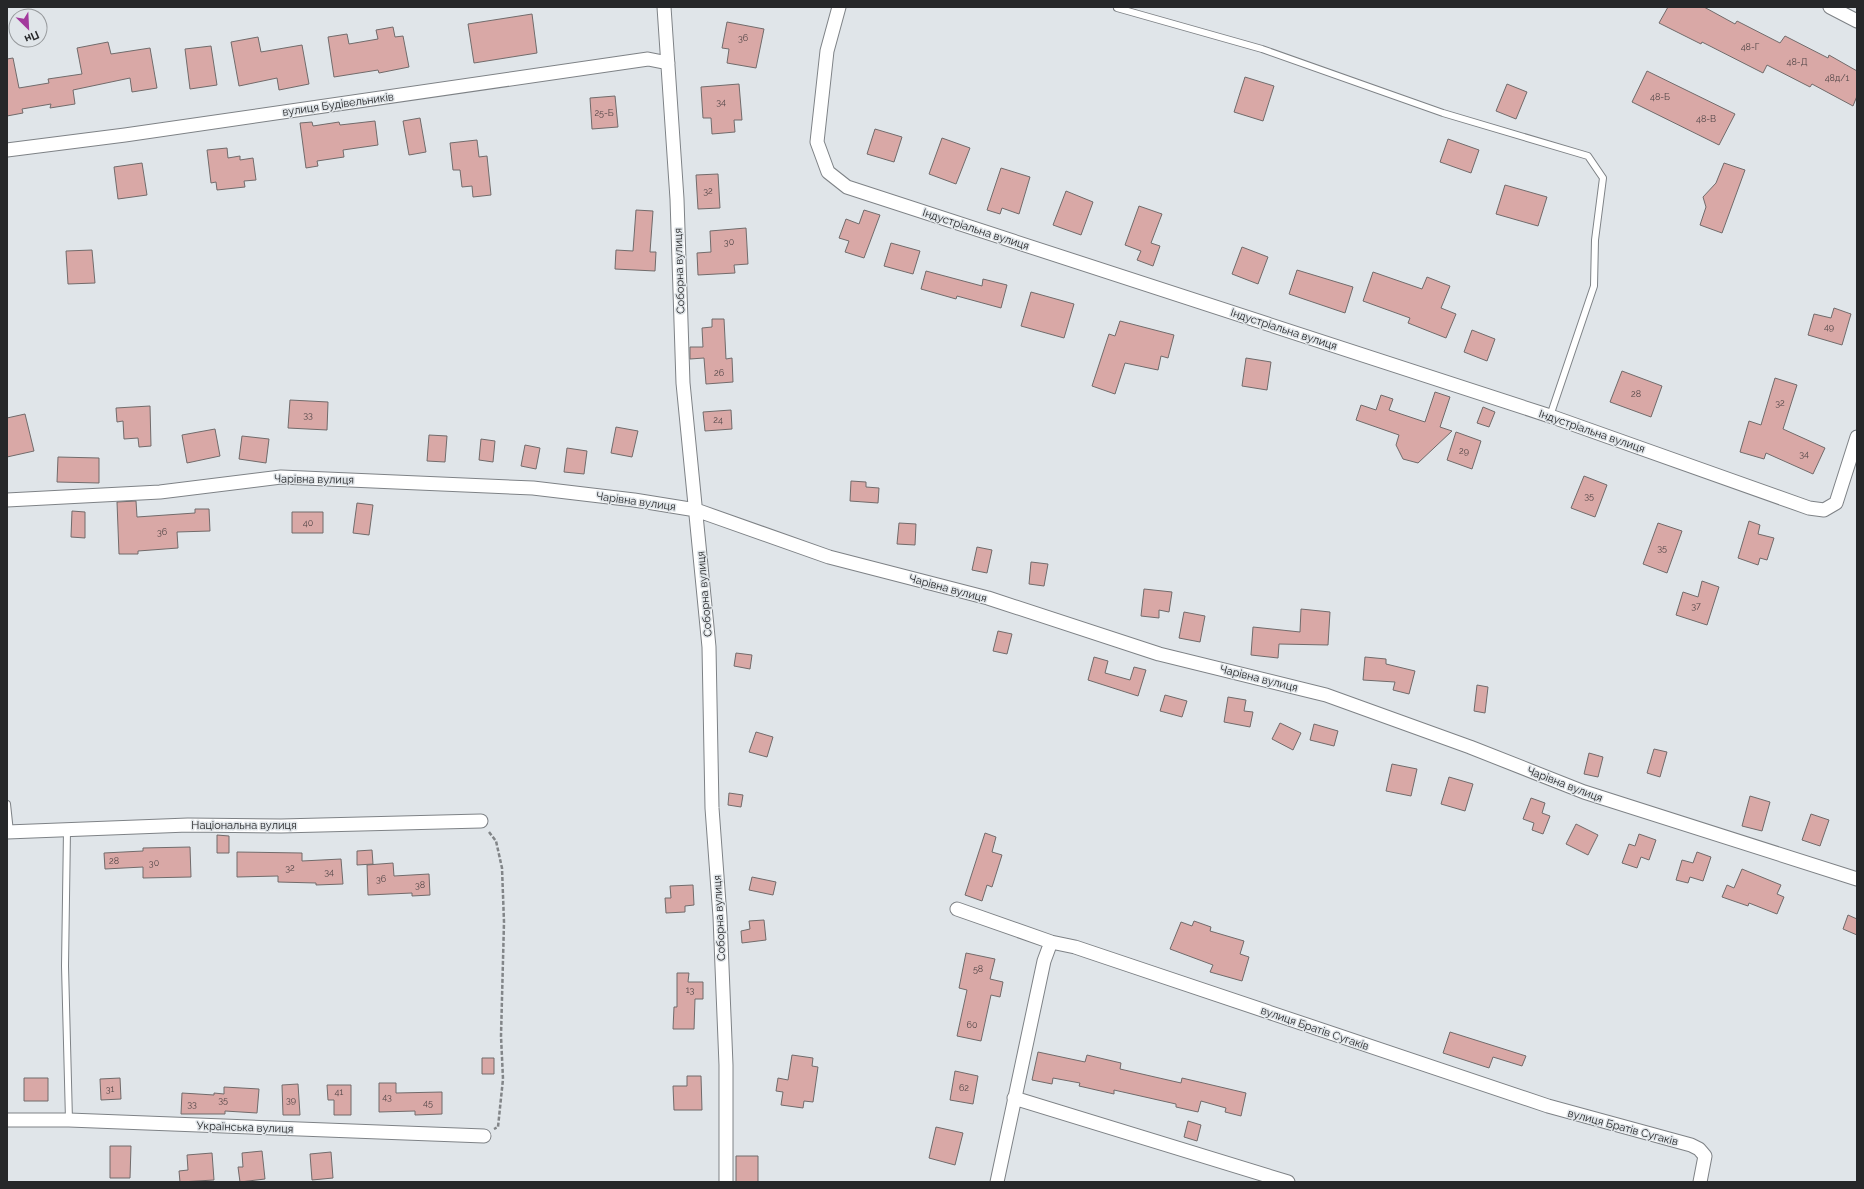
<svg xmlns="http://www.w3.org/2000/svg" width="1864" height="1189" viewBox="0 0 1864 1189" font-family="Raleway,sans-serif">
  <rect width="100%" height="100%" fill="#e0e5e9"/>
  <path fill="#d9a8a6" stroke="#716b6b" d="M 1668,7 L 1704,7 L 1735,24 L 1737,21 L 1780,43 L 1785,36 L 1828,58 L 1829,55 L 1857,71 L 1857,96 L 1853,106 L 1812,84 L 1810,87 L 1767,65 L 1763,73 L 1702,42 L 1701,44 L 1659,23 Z
    M 532,14 L 537,53 L 474,63 L 468,24 Z
    M 727,22 L 764,29 L 756,68 L 727,63 L 729,49 L 722,48 Z
    M 393,27 L 395,37 L 403,36 L 409,67 L 379,73 L 378,70 L 334,77 L 328,37 L 347,34 L 349,44 L 378,39 L 376,30 Z
    M 258,37 L 261,52 L 302,45 L 309,84 L 279,90 L 277,78 L 239,86 L 231,42 Z
    M 108,42 L 111,54 L 150,48 L 157,88 L 132,92 L 130,78 L 73,90 L 75,104 L 50,108 L 51,104 L 22,109 L 23,113 L 7,116 L 7,59 L 13,58 L 19,88 L 49,83 L 48,79 L 82,74 L 77,48 Z
    M 211,46 L 217,85 L 190,89 L 185,49 Z
    M 1647,71 L 1735,114 L 1719,145 L 1632,102 Z
    M 1245,77 L 1274,86 L 1263,121 L 1234,112 Z
    M 739,84 L 742,120 L 734,120 L 735,132 L 712,134 L 711,118 L 703,118 L 701,87 Z
    M 1507,84 L 1527,92 L 1516,119 L 1496,111 Z
    M 615,96 L 618,127 L 592,129 L 590,98 Z
    M 420,118 L 426,152 L 409,155 L 403,121 Z
    M 375,121 L 378,145 L 343,150 L 344,157 L 317,161 L 318,166 L 306,168 L 300,123 L 312,122 L 313,126 L 339,122 L 340,125 Z
    M 875,129 L 902,137 L 894,162 L 867,154 Z
    M 942,138 L 970,148 L 956,184 L 929,174 Z
    M 1448,139 L 1479,150 L 1471,173 L 1440,162 Z
    M 477,140 L 479,157 L 487,156 L 491,195 L 473,197 L 472,186 L 462,187 L 460,170 L 453,170 L 450,143 Z
    M 227,148 L 228,158 L 240,156 L 240,160 L 253,158 L 256,180 L 244,181 L 245,187 L 217,190 L 216,182 L 211,183 L 207,150 Z
    M 142,163 L 147,195 L 118,199 L 114,167 Z
    M 1724,163 L 1745,170 L 1722,233 L 1700,225 L 1706,207 L 1703,197 L 1716,183 Z
    M 1001,168 L 1030,177 L 1019,214 L 1002,208 L 1000,214 L 987,210 Z
    M 718,174 L 720,208 L 698,209 L 696,175 Z
    M 1505,185 L 1547,197 L 1538,226 L 1496,214 Z
    M 1066,191 L 1093,202 L 1081,235 L 1053,225 Z
    M 1139,206 L 1162,214 L 1151,243 L 1160,246 L 1153,266 L 1137,260 L 1141,251 L 1125,245 Z
    M 636,210 L 653,211 L 650,252 L 656,252 L 655,271 L 615,269 L 616,250 L 633,251 Z
    M 864,210 L 880,215 L 864,258 L 845,252 L 849,241 L 839,238 L 846,219 L 859,224 Z
    M 746,228 L 748,264 L 734,265 L 735,273 L 698,275 L 697,253 L 711,252 L 710,231 Z
    M 891,243 L 920,251 L 913,274 L 884,266 Z
    M 1242,247 L 1268,257 L 1258,284 L 1232,274 Z
    M 92,250 L 95,283 L 68,284 L 66,251 Z
    M 1297,270 L 1353,287 L 1345,313 L 1289,294 Z
    M 926,271 L 982,286 L 983,279 L 1007,285 L 1001,308 L 957,296 L 956,299 L 921,289 Z
    M 1373,272 L 1422,289 L 1427,277 L 1450,286 L 1441,308 L 1456,314 L 1446,338 L 1408,323 L 1410,318 L 1363,301 Z
    M 1031,292 L 1074,304 L 1064,338 L 1021,326 Z
    M 1834,308 L 1851,314 L 1842,345 L 1808,335 L 1814,314 L 1831,318 Z
    M 712,319 L 724,319 L 726,359 L 732,358 L 733,382 L 706,384 L 704,358 L 690,359 L 690,347 L 703,347 L 702,328 L 712,327 Z
    M 1120,321 L 1174,335 L 1168,358 L 1161,356 L 1158,370 L 1125,363 L 1115,394 L 1092,386 L 1109,334 L 1115,336 Z
    M 1472,330 L 1495,339 L 1487,361 L 1464,352 Z
    M 1246,358 L 1271,362 L 1267,390 L 1242,386 Z
    M 1622,371 L 1662,386 L 1651,417 L 1610,402 Z
    M 1775,378 L 1797,385 L 1783,429 L 1825,448 L 1813,474 L 1766,453 L 1764,459 L 1740,452 L 1749,421 L 1761,425 Z
    M 1435,392 L 1450,397 L 1440,427 L 1452,431 L 1418,463 L 1403,459 L 1396,445 L 1399,435 L 1356,420 L 1361,405 L 1376,410 L 1381,395 L 1393,399 L 1389,410 L 1425,422 Z
    M 290,400 L 328,402 L 327,430 L 288,428 Z
    M 150,406 L 151,446 L 139,447 L 138,438 L 124,439 L 123,421 L 117,422 L 116,408 Z
    M 1483,407 L 1495,412 L 1489,427 L 1477,423 Z
    M 731,410 L 732,429 L 705,431 L 703,412 Z
    M 25,414 L 34,451 L 7,457 L 7,418 Z
    M 616,427 L 638,431 L 632,457 L 611,453 Z
    M 215,429 L 220,456 L 187,463 L 182,435 Z
    M 1456,432 L 1481,441 L 1472,469 L 1447,460 Z
    M 429,435 L 447,436 L 445,462 L 427,461 Z
    M 242,436 L 269,439 L 266,463 L 239,459 Z
    M 481,439 L 495,441 L 493,462 L 479,460 Z
    M 525,445 L 540,448 L 536,469 L 521,466 Z
    M 567,448 L 587,451 L 584,474 L 564,472 Z
    M 58,457 L 99,458 L 99,483 L 57,482 Z
    M 1584,476 L 1607,485 L 1595,517 L 1571,508 Z
    M 851,481 L 866,482 L 866,487 L 879,488 L 878,503 L 850,501 Z
    M 136,501 L 137,517 L 195,513 L 195,509 L 209,509 L 210,531 L 177,532 L 178,548 L 138,551 L 138,554 L 119,554 L 117,502 Z
    M 357,503 L 373,505 L 369,535 L 353,533 Z
    M 72,511 L 85,512 L 85,538 L 71,537 Z
    M 292,512 L 323,512 L 323,533 L 292,533 Z
    M 1749,521 L 1760,525 L 1758,534 L 1774,538 L 1767,560 L 1760,558 L 1758,565 L 1738,558 Z
    M 899,523 L 916,524 L 915,545 L 897,544 Z
    M 1658,523 L 1682,531 L 1667,573 L 1643,564 Z
    M 977,547 L 992,550 L 987,573 L 972,570 Z
    M 1031,562 L 1048,564 L 1044,586 L 1029,584 Z
    M 1702,581 L 1719,587 L 1707,625 L 1676,615 L 1683,592 L 1698,597 Z
    M 1144,589 L 1172,592 L 1169,612 L 1159,610 L 1159,618 L 1141,616 Z
    M 1301,609 L 1330,612 L 1328,645 L 1279,644 L 1278,658 L 1251,655 L 1253,627 L 1300,632 Z
    M 1184,612 L 1205,616 L 1200,642 L 1179,638 Z
    M 998,631 L 1012,634 L 1007,654 L 993,651 Z
    M 736,653 L 752,655 L 750,669 L 734,666 Z
    M 1094,657 L 1108,661 L 1105,673 L 1130,680 L 1134,667 L 1146,670 L 1138,696 L 1088,680 Z
    M 1365,657 L 1386,659 L 1386,664 L 1415,671 L 1409,694 L 1393,690 L 1395,682 L 1363,680 Z
    M 1477,685 L 1488,687 L 1485,713 L 1474,711 Z
    M 1165,695 L 1187,701 L 1182,717 L 1160,711 Z
    M 1228,697 L 1246,700 L 1244,711 L 1253,712 L 1250,727 L 1224,722 Z
    M 1280,723 L 1301,733 L 1293,750 L 1272,739 Z
    M 1314,724 L 1338,731 L 1334,746 L 1310,740 Z
    M 756,732 L 773,737 L 767,757 L 749,752 Z
    M 1654,749 L 1667,752 L 1660,777 L 1647,773 Z
    M 1589,753 L 1603,757 L 1598,777 L 1584,774 Z
    M 1392,764 L 1417,769 L 1411,796 L 1386,791 Z
    M 1449,777 L 1473,784 L 1465,811 L 1441,804 Z
    M 729,793 L 743,795 L 741,807 L 728,805 Z
    M 1750,796 L 1770,802 L 1762,831 L 1742,826 Z
    M 1531,798 L 1545,803 L 1542,813 L 1550,816 L 1543,834 L 1532,830 L 1534,823 L 1523,819 Z
    M 1811,814 L 1829,820 L 1820,846 L 1802,840 Z
    M 1576,824 L 1598,835 L 1588,855 L 1566,844 Z
    M 985,833 L 996,837 L 992,852 L 1002,855 L 992,887 L 987,885 L 982,901 L 965,895 Z
    M 1639,834 L 1656,840 L 1649,860 L 1641,857 L 1637,868 L 1622,863 L 1629,844 L 1635,846 Z
    M 217,835 L 229,836 L 229,853 L 217,853 Z
    M 190,847 L 191,877 L 143,878 L 143,867 L 105,869 L 104,853 L 143,851 L 143,848 Z
    M 372,850 L 373,864 L 357,865 L 357,851 Z
    M 237,852 L 302,853 L 302,861 L 341,859 L 343,884 L 316,885 L 316,883 L 278,882 L 278,876 L 237,877 Z
    M 1697,852 L 1711,857 L 1703,881 L 1690,877 L 1688,883 L 1676,880 L 1682,860 L 1693,863 Z
    M 393,863 L 394,876 L 429,874 L 430,895 L 412,896 L 412,893 L 368,895 L 367,865 Z
    M 1742,869 L 1781,885 L 1777,894 L 1784,897 L 1777,914 L 1749,903 L 1748,906 L 1722,897 L 1727,885 L 1734,888 Z
    M 752,877 L 776,882 L 773,895 L 749,890 Z
    M 693,885 L 694,905 L 685,906 L 685,912 L 666,913 L 665,898 L 671,898 L 670,886 Z
    M 1848,915 L 1857,919 L 1857,935 L 1843,929 Z
    M 764,920 L 766,940 L 742,943 L 741,931 L 750,929 L 749,921 Z
    M 1194,921 L 1211,927 L 1210,931 L 1244,941 L 1240,954 L 1249,957 L 1242,981 L 1210,972 L 1213,965 L 1170,949 L 1181,922 L 1192,926 Z
    M 966,953 L 995,959 L 990,979 L 1003,982 L 1000,997 L 991,995 L 981,1041 L 957,1036 L 967,990 L 959,988 Z
    M 677,973 L 689,973 L 688,982 L 703,982 L 703,999 L 695,999 L 694,1029 L 673,1029 L 674,1007 L 677,1007 Z
    M 1450,1032 L 1526,1056 L 1522,1066 L 1493,1057 L 1489,1068 L 1443,1053 Z
    M 1038,1052 L 1085,1062 L 1087,1055 L 1121,1063 L 1120,1069 L 1181,1083 L 1182,1078 L 1246,1093 L 1241,1116 L 1225,1112 L 1226,1108 L 1201,1101 L 1198,1112 L 1176,1107 L 1176,1104 L 1114,1090 L 1114,1094 L 1079,1086 L 1080,1083 L 1053,1078 L 1052,1084 L 1032,1080 Z
    M 792,1055 L 813,1058 L 812,1066 L 818,1067 L 813,1102 L 804,1101 L 803,1108 L 781,1105 L 783,1092 L 776,1091 L 778,1078 L 788,1080 Z
    M 482,1058 L 494,1058 L 494,1074 L 482,1074 Z
    M 955,1071 L 978,1076 L 973,1104 L 950,1100 Z
    M 687,1076 L 701,1076 L 702,1110 L 674,1110 L 673,1086 L 687,1086 Z
    M 24,1078 L 48,1078 L 48,1101 L 24,1101 Z
    M 120,1078 L 121,1099 L 101,1100 L 100,1079 Z
    M 379,1083 L 396,1083 L 396,1093 L 442,1092 L 442,1114 L 415,1115 L 415,1111 L 379,1112 Z
    M 298,1084 L 300,1115 L 283,1115 L 282,1085 Z
    M 327,1085 L 351,1085 L 351,1115 L 334,1115 L 334,1100 L 328,1100 Z
    M 224,1087 L 259,1089 L 257,1113 L 225,1111 L 225,1114 L 181,1114 L 182,1093 L 214,1095 L 214,1093 L 224,1094 Z
    M 1188,1121 L 1201,1125 L 1197,1141 L 1184,1137 Z
    M 936,1127 L 963,1133 L 955,1165 L 929,1158 Z
    M 110,1146 L 131,1146 L 130,1178 L 110,1178 Z
    M 262,1151 L 265,1179 L 240,1182 L 238,1167 L 243,1167 L 242,1153 Z
    M 331,1152 L 333,1178 L 312,1180 L 310,1154 Z
    M 212,1153 L 214,1180 L 180,1182 L 179,1171 L 188,1170 L 187,1155 Z
    M 736,1156 L 758,1156 L 758,1182 L 736,1182 Z"/>
  <g fill="none" stroke-linecap="round" stroke-linejoin="round">
    <g stroke="#7e8286" stroke-width="8">
      <path id="lane" d="M 1117,8 L 1262,49 L 1443,113 L 1588,156 L 1603,178 L 1595,240 L 1594,286 L 1550,416
        M 7,804 L 10,832
        M 67,830 L 65,966 L 69,1120"/>
    </g>
    <g stroke="#7e8286" stroke-width="15">
      <path id="street" d="M 664,7 L 677,199 L 683,383 L 709,647 L 712,808 L 720,917 L 726,1065 L 726,1182
        M 839,7 L 827,51 L 817,142 L 828,172 L 847,187 L 1550,416 L 1809,508 L 1824,510 L 1836,503 L 1857,437
        M 1830,7 L 1857,21
        M 7,150 L 125,135 L 648,59 L 668,63
        M 7,500 L 160,492 L 281,477 L 533,488 L 634,500 L 696,510 L 829,557 L 988,598 L 1159,654 L 1326,695 L 1470,747 L 1584,792 L 1857,879
        M 7,832 L 188,825 L 281,826 L 481,821
        M 957,909 L 1051,942 L 1075,947 L 1548,1106 L 1691,1145 L 1699,1149 L 1705,1156 L 1700,1182
        M 1014,1098 L 1288,1182
        M 7,1120 L 69,1120 L 484,1136
        M 997,1182 L 1044,961 L 1051,942"/>
    </g>
    <path stroke="#828588" stroke-width="2.5" stroke-dasharray="4 2" stroke-linecap="butt" d="M 489,832 L 496,841 L 502,868 L 504,922 L 501,1036 L 503,1079 L 498,1127 L 494,1129"/>
    <use href="#lane" stroke="#fff" stroke-width="6"/>
    <use href="#street" stroke="#fff" stroke-width="13"/>
  </g>
  <g text-anchor="middle" stroke-width="3" stroke-linejoin="round" paint-order="stroke">
    <g font-size="9" fill="#534748">
      <text x="743" y="41">36</text>
      <text x="1750" y="50">48-Г</text>
      <text x="1797" y="65">48-Д</text>
      <text x="1837" y="81">48д/1</text>
      <text x="1660" y="100">48-Б</text>
      <text x="721" y="105">34</text>
      <text x="604" y="116">25-Б</text>
      <text x="1706" y="122">48-В</text>
      <text x="708" y="194">32</text>
      <text x="729" y="245">30</text>
      <text x="1829" y="330">49</text>
      <text x="719" y="376">26</text>
      <text x="1636" y="397">28</text>
      <text x="1780" y="406">32</text>
      <text x="308" y="418">33</text>
      <text x="718" y="423">24</text>
      <text x="1464" y="454">29</text>
      <text x="1804" y="457">34</text>
      <text x="1589" y="499">35</text>
      <text x="308" y="526">40</text>
      <text x="162" y="535">36</text>
      <text x="1662" y="551">35</text>
      <text x="1696" y="609">37</text>
      <text x="114" y="864">28</text>
      <text x="154" y="866">30</text>
      <text x="290" y="871">32</text>
      <text x="329" y="875">34</text>
      <text x="381" y="882">36</text>
      <text x="420" y="888">38</text>
      <text x="978" y="972">58</text>
      <text x="690" y="993">13</text>
      <text x="972" y="1028">60</text>
      <text x="964" y="1091">62</text>
      <text x="110" y="1092">31</text>
      <text x="339" y="1095">41</text>
      <text x="387" y="1100">43</text>
      <text x="223" y="1103">35</text>
      <text x="291" y="1103">39</text>
      <text x="428" y="1106">45</text>
      <text x="192" y="1107">33</text>
    </g>
    <g font-size="11" fill="#262729" stroke="#e0e5e9">
      <text transform="translate(338 104) rotate(-8)" y="4">вулиця Будівельників</text>
      <text transform="translate(976 229) rotate(18)" y="4">Індустріальна вулиця</text>
      <text transform="translate(679 271) rotate(-92)" y="4">Соборна вулиця</text>
      <text transform="translate(1284 329) rotate(18)" y="4">Індустріальна вулиця</text>
      <text transform="translate(1592 431) rotate(19)" y="4">Індустріальна вулиця</text>
      <text transform="translate(314 479) rotate(1)" y="4">Чарівна вулиця</text>
      <text transform="translate(636 501) rotate(8)" y="4">Чарівна вулиця</text>
      <text transform="translate(948 588) rotate(15)" y="4">Чарівна вулиця</text>
      <text transform="translate(704 594) rotate(-95)" y="4">Соборна вулиця</text>
      <text transform="translate(1259 678) rotate(14)" y="4">Чарівна вулиця</text>
      <text transform="translate(1565 784) rotate(21)" y="4">Чарівна вулиця</text>
      <text x="244" y="829">Національна вулиця</text>
      <text transform="translate(719 918) rotate(-93)" y="4">Соборна вулиця</text>
      <text transform="translate(1315 1028) rotate(19)" y="4">вулиця Братів Сугаків</text>
      <text transform="translate(245 1127) rotate(2)" y="4">Українська вулиця</text>
      <text transform="translate(1623 1127) rotate(15)" y="4">вулиця Братів Сугаків</text>
    </g>
  </g>
  <rect width="1864" height="1189" fill="none" stroke="#262729" stroke-width="16"/>
  <g transform="translate(28 28) rotate(156)"><circle r="19" fill="#e0e5e9" stroke="#96999c"/>
  <path d="M0-3L7 15L0 10L-7 15Z" fill="#a33a9d"/>
  <text y="-6" font-size="11" font-weight="bold" text-anchor="middle" fill="#262729">Пн</text>
  </g>
</svg>
